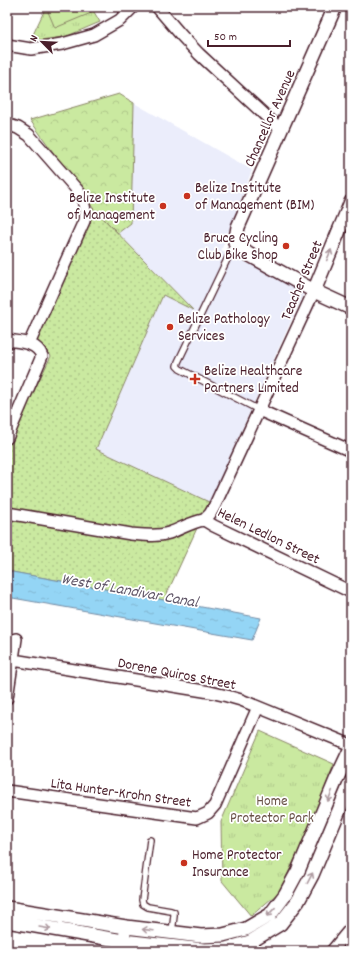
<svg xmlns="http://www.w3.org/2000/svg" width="358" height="958" viewBox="0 0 358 958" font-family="Dekko,sans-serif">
  <defs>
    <pattern id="grass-dots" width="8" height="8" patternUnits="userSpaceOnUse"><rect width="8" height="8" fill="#cae9a0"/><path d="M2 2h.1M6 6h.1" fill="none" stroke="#afc78a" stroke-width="1.8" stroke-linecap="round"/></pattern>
    <pattern id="forest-crowns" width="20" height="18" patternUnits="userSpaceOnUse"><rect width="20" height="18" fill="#cae9a0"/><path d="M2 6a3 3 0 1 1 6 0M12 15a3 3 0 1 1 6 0" fill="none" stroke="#afc78a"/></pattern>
    <pattern id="park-tufts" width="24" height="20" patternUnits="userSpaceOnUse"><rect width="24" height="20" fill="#cae9a0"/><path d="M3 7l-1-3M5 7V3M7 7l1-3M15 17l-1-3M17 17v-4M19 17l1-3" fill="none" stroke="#afc78a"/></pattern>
    <pattern id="water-ripples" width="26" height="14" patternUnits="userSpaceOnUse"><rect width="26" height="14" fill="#94d5f5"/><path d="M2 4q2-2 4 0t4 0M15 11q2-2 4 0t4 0" fill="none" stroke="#81b6d2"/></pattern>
  </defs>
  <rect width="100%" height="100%" fill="#fff"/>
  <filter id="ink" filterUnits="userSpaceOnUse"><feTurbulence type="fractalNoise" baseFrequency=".025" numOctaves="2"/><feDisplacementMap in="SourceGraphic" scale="8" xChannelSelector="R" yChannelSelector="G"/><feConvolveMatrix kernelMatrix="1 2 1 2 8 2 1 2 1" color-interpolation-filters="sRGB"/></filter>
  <g filter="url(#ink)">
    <path fill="#ebedfb" d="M 134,103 L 252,170 L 221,251 L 305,290 L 209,502 L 96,449 L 163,295 L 192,309 L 118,233 L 131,223 Z"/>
    <path fill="url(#grass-dots)" stroke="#8a8466" d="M 93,208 L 193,310 L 163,295 L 96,449 L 209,502 L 164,600 L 7,571 L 7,446 L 51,356 L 37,341 Z"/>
    <path fill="url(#forest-crowns)" stroke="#8a8466" d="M 119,94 L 134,103 L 131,223 L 118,233 L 93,208 L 30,120 Z"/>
    <path fill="url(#park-tufts)" stroke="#8a8466" d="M 46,7 L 91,7 L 100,22 L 65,37 L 30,41 Z
      M 260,731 L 334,764 L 311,825 L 279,892 L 251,916 L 222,881 L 221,822 Z"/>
    <path fill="#cae9a0" stroke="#8a8466" d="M 46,7 L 89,7 L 91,13 L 55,28 Z"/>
    <path fill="url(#water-ripples)" stroke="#768ca4" d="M 7,571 L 261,618 L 252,640 L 7,597 Z"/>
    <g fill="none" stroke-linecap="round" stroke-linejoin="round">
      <g stroke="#4a1f2b" stroke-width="8">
        <path id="service" d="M 235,243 L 178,362 L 177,366 L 180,369 L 259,410
          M 150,840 L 142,900 L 143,904 L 148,907 L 171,911 L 174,912 L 174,916 L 172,932"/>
      </g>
      <g stroke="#4a1f2b" stroke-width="14">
        <path id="minor" d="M 157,7 L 181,35 L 199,54 L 281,130
          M 7,45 L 31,49 L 62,44 L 94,35 L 120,20 L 133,7
          M 7,126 L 12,126 L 18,128 L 29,135 L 79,192 C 85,202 86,210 84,221 L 29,344
          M 7,340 C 20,342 37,342 42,356 L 7,438
          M 259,410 L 351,451
          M 7,513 L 131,534 C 144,535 157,537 169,533 C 181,529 191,522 204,520 L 214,526 L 351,592
          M 204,520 L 210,514 L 214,507 L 314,291
          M 13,660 L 210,692 L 227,696 L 241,700 L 351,745
          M 7,698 L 16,639
          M 7,791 L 197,818 L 208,813 L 215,805 L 258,707
          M 119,951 L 122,947 L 125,933
          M 332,951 L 351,928"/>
      </g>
      <g stroke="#4a1f2b" stroke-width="16">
        <path id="tertiary" d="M 335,7 L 238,227 L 235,243 L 248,254 L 314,291 L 351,308
          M 314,291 L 351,202
          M 7,908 L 126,927 L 201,936 L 223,935 L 246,929 L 270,915 L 285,895 L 298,871 L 336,780 L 351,748
          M 7,921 L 123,941 L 204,950 L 226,949 L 250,942 L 280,924 L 298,901 L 312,875 L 351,782"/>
      </g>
      <use href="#service" stroke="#fff" stroke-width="5.5"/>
      <use href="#minor" stroke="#fff" stroke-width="11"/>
      <use href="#tertiary" stroke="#fff" stroke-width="13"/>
    </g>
    <defs><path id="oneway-shaft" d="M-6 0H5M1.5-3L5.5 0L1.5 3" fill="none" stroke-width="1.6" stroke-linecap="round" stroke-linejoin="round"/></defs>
    <g stroke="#ae9aa0">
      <use href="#oneway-shaft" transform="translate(329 255) rotate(-67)"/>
      <use href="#oneway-shaft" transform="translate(330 796) rotate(113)"/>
      <use href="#oneway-shaft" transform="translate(310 878) rotate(-63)"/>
      <use href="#oneway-shaft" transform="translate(271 912) rotate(133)"/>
      <use href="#oneway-shaft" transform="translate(45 928) rotate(10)"/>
      <use href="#oneway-shaft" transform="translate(148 930) rotate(-173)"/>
    </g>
  </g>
  <g fill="#c8321e" stroke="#fff" stroke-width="1.5">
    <circle cx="187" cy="196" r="4"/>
    <circle cx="163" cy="206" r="4"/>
    <circle cx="286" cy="246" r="4"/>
    <circle cx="170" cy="327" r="4"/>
    <path d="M193 373h4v4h4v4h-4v4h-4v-4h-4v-4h4z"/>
    <circle cx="184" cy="863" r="4"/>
  </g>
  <g text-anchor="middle" stroke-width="3.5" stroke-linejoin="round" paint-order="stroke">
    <g font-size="15" fill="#4a1f2b" stroke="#fff">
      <text transform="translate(269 118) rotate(-66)" y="5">Chancellor Avenue</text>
      <text transform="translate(301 280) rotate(-67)" y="5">Teacher Street</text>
      <text transform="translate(269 535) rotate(26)" y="5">Helen Ledlon Street</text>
      <text transform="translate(177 673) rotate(11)" y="5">Dorene Quiros Street</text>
      <text transform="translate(121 792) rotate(8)" y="5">Lita Hunter-Krohn Street</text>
    </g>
    <g font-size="15" fill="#4a1f2b" stroke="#fff" text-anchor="start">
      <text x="195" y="192">Belize Institute<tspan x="195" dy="17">of Management (BIM)</tspan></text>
      <text x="155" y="202" text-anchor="end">Belize Institute<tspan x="155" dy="17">of Management</tspan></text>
      <text x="278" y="242" text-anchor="end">Bruce Cycling<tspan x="278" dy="17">Club Bike Shop</tspan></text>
      <text x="178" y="323">Belize Pathology<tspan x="178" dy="17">Services</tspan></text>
      <text x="204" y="375">Belize Healthcare<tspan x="204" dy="17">Partners Limited</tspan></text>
      <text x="192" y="859">Home Protector<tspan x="192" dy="17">Insurance</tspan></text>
    </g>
    <g font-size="15" fill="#6a5248" stroke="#fff">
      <text x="272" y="805">Home<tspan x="272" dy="17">Protector Park</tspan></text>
    </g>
    <g font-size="16" font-style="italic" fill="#605668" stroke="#fff">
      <text transform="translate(130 589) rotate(10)" y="6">West of Landivar Canal</text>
    </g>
  </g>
  <rect width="358" height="958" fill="none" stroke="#fff" stroke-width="24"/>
  <rect x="12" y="12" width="334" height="934" fill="none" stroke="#4a1f2b" stroke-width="1.5" filter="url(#ink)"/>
  <g transform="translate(42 42) rotate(294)" stroke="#ffffff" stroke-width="3" paint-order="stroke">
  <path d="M0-3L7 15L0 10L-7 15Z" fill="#4a1f2b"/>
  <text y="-6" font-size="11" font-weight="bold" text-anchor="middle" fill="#4a1f2b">N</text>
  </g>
  <path d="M208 40v6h82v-6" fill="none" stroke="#4a1f2b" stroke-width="2"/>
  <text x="214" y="40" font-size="12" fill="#4a1f2b" stroke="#ffffff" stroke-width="3" paint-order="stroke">50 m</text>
</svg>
